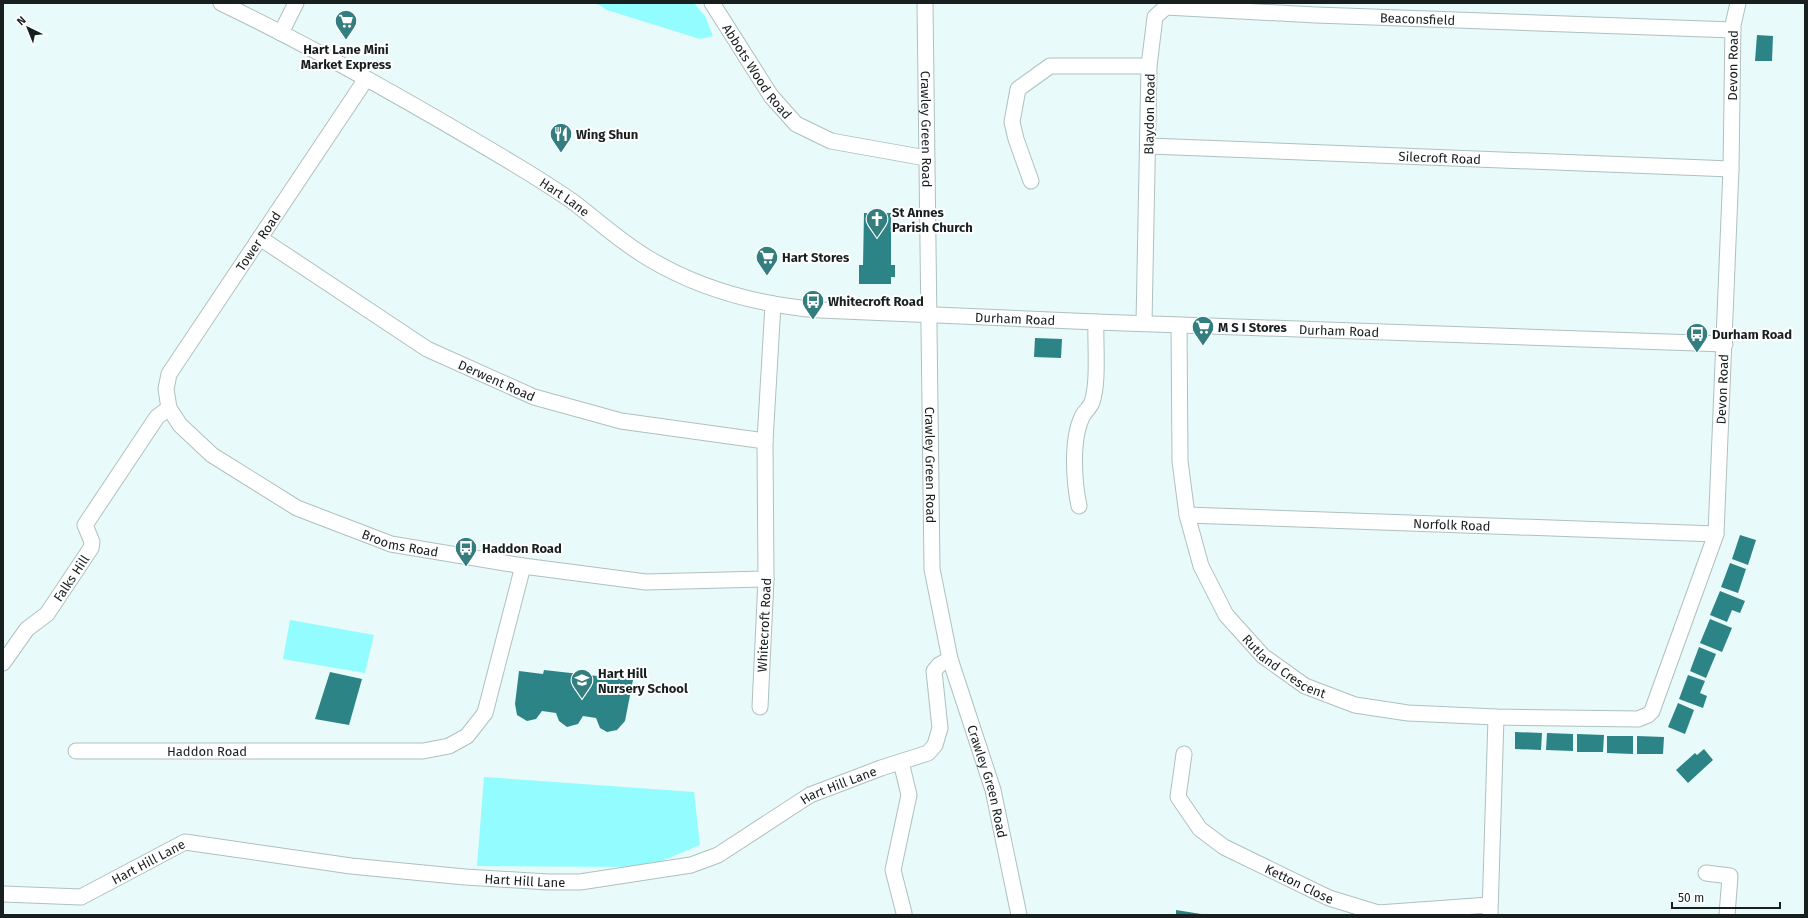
<svg xmlns="http://www.w3.org/2000/svg" width="1808" height="918" viewBox="0 0 1808 918" font-family="'Fira Sans',sans-serif">
  <rect width="100%" height="100%" fill="#e8fafa"/>
  <path fill="#92fcfe" d="M 596,3 L 694,3 L 705,16 L 713,36 L 700,39 L 607,10 Z
    M 290,620 L 374,635 L 365,673 L 283,659 Z
    M 484,777 L 694,792 L 700,845 L 647,867 L 477,866 Z"/>
  <path fill="#2d8486" d="M 1757,35 L 1773,36 L 1772,61 L 1755,61 Z
    M 864,213 L 891,213 L 891,265 L 895,265 L 895,277 L 891,277 L 891,284 L 859,284 L 859,265 L 863,265 Z
    M 1035,338 L 1062,339 L 1061,358 L 1034,357 Z
    M 1740,535 L 1756,540 L 1748,565 L 1732,559 Z
    M 1730,563 L 1746,569 L 1738,593 L 1721,587 Z
    M 1720,591 L 1745,601 L 1740,613 L 1732,610 L 1727,622 L 1710,615 Z
    M 1710,619 L 1732,628 L 1722,652 L 1700,643 Z
    M 1699,647 L 1716,654 L 1706,678 L 1690,671 Z
    M 544,670 L 633,680 L 625,721 L 617,730 L 607,732 L 600,728 L 596,718 L 583,716 L 578,724 L 567,727 L 559,721 L 556,713 L 542,711 L 536,719 L 527,721 L 517,715 L 515,704 L 519,671 L 543,674 Z
    M 330,672 L 362,679 L 349,725 L 315,719 Z
    M 1688,675 L 1705,681 L 1700,693 L 1707,696 L 1703,708 L 1679,699 Z
    M 1678,703 L 1694,710 L 1685,734 L 1668,727 Z
    M 1515,732 L 1542,733 L 1541,750 L 1515,749 Z
    M 1547,733 L 1573,734 L 1573,751 L 1546,750 Z
    M 1577,734 L 1604,735 L 1603,752 L 1577,752 Z
    M 1607,736 L 1633,736 L 1633,754 L 1607,753 Z
    M 1637,736 L 1664,737 L 1663,754 L 1637,754 Z
    M 1704,749 L 1713,760 L 1688,783 L 1676,770 L 1695,753 L 1697,755 Z
    M 1176,910 L 1201,914 L 1201,915 L 1176,915 Z"/>
  <g fill="none" stroke-linecap="round" stroke-linejoin="round">
    <g stroke="#aec0c0" stroke-width="17">
      <g id="minor">
        <path id="s1" d="M 221,3 C 321,51 419,107 514,164 C 534,176 553,188 572,201 C 597,220 621,242 648,258 C 701,290 759,305 820,310 L 1096,322 L 1725,344"/>
        <path id="s2" d="M 712,3 L 771,96 L 796,124 L 831,141 L 926,158"/>
        <path id="s3" d="M 925,3 L 932,569 L 950,659 L 993,790 L 1019,915"/>
        <path d="M 281,33 L 296,3"/>
        <path id="s4" d="M 1149,66 L 1155,17 L 1166,7 L 1316,15 L 1733,30"/>
        <path id="s5" d="M 366,79 L 169,374 L 166,389 L 169,408 L 180,425 L 212,455 L 297,508 L 391,544 L 523,566 L 646,582 L 766,579"/>
        <path id="s6" d="M 1149,146 L 1731,169"/>
        <path d="M 1031,181 L 1016,139 L 1012,122 L 1018,89 L 1050,66 L 1149,66 L 1144,323"/>
        <path id="s7" d="M 260,238 L 427,349 L 534,397 L 621,421 L 765,441"/>
        <path id="s8" d="M 1179,325 L 1180,461 L 1187,515 L 1201,566 L 1226,615 L 1263,656 L 1305,686 L 1355,705 L 1408,713 L 1496,717 L 1638,719 L 1648,715 L 1652,711 L 1716,534 L 1731,169 L 1733,25 L 1738,3"/>
        <path d="M 1079,506 C 1074,482 1071,440 1082,417 C 1084,412 1090,408 1092,402 C 1099,382 1095,344 1096,322"/>
        <path id="s9" d="M 1187,515 L 1716,534"/>
        <path id="s10" d="M 3,663 L 27,629 L 47,614 L 91,548 L 92,542 L 85,525 L 157,417 L 169,408"/>
        <path id="s11" d="M 760,707 L 766,579 L 765,441 L 773,304"/>
        <path id="s12" d="M 76,751 L 423,751 L 449,746 L 467,736 L 485,713 L 523,566"/>
        <path id="s13" d="M 1184,754 L 1178,797 L 1200,829 L 1224,847 L 1329,898 L 1378,913 L 1489,905"/>
        <path d="M 901,762 L 909,795 L 893,870 L 904,913"/>
        <path d="M 1706,873 L 1730,876 L 1727,915"/>
        <path id="s14" d="M 3,894 L 81,897 L 185,842 L 351,866 L 465,877 L 548,882 L 580,882 L 691,865 L 718,855 L 810,795 L 881,768 L 928,753 L 935,745 L 940,728 L 934,671 L 939,665 L 950,659"/>
        <path d="M 1490,914 L 1496,717"/>
      </g>
    </g>
    <use href="#minor" stroke="#fff" stroke-width="15"/>
  </g>
  <defs>
    <g id="supermarket-pin" transform="scale(1.15)"><path d="M0 17L-7.5 6A9.5 9.5 0 1 1 7.5 6Z" fill="#357e80" stroke="#fff"/><path d="M-6-5.5h2.5l.6 2H6L4.5 2H-2.5L-4.4-4H-6ZM-1.5 3.2a1.3 1.3 0 1 0 .1 0ZM3 3.2a1.3 1.3 0 1 0 .1 0Z" fill="#fff"/></g>
    <g id="restaurant-pin" transform="scale(1.15)"><path d="M0 17L-7.5 6A9.5 9.5 0 1 1 7.5 6Z" fill="#357e80" stroke="#fff"/><path d="M-5-6h1v4h1v-4h1v4h1v-4h1v5L-1.5 .5V6h-2V.5L-5-1ZM5-6V6H3V1.5H1.5Q1.5-4 5-6Z" fill="#fff"/></g>
    <g id="church-pin" transform="scale(1.15)"><path d="M0 17L-7.5 6A9.5 9.5 0 1 1 7.5 6Z" fill="#357e80" stroke="#fff"/><path d="M-1.2-6h2.4v3.5h3.3v2.4h-3.3V6h-2.4V-.1h-3.3v-2.4h3.3Z" fill="#fff"/></g>
    <g id="bus-pin" transform="scale(1.15)"><path d="M0 17L-7.5 6A9.5 9.5 0 1 1 7.5 6Z" fill="#357e80" stroke="#fff"/><path d="M-5-6H5V4H4V6H2V4H-2V6H-4V4H-5ZM-3.5-4V0h7V-4ZM-3.5 1.2v1.5H-2V1.2ZM2 1.2v1.5H3.5V1.2Z" fill="#fff"/></g>
    <g id="school-pin" transform="scale(1.15)"><path d="M0 17L-7.5 6A9.5 9.5 0 1 1 7.5 6Z" fill="#357e80" stroke="#fff"/><path d="M0-5L7-2L0 1L-7-2ZM-4 1L0 2.5L4 1V4Q0 6-4 4Z" fill="#fff"/></g>
  </defs>
  <g fill-rule="evenodd">
    <use href="#supermarket-pin" x="346" y="21"/>
    <use href="#restaurant-pin" x="561" y="134"/>
    <use href="#church-pin" x="877" y="219"/>
    <use href="#supermarket-pin" x="767" y="257"/>
    <use href="#bus-pin" x="813" y="301"/>
    <use href="#supermarket-pin" x="1203" y="327"/>
    <use href="#bus-pin" x="1697" y="334"/>
    <use href="#bus-pin" x="466" y="548"/>
    <use href="#school-pin" x="582" y="680"/>
  </g>
  <g text-anchor="middle" stroke-width="4" stroke-linejoin="round" paint-order="stroke">
    <g font-size="13" fill="#181f1f" stroke="#fff">
      <text dy="5" stroke="none"><textPath href="#s4" startOffset="316">Beaconsfield</textPath></text>
      <text dy="5" stroke="none"><textPath href="#s8" startOffset="1416">Devon Road</textPath></text>
      <text dy="5" stroke="none"><textPath href="#s2" startOffset="82">Abbots Wood Road</textPath></text>
      <text transform="translate(1149 114) rotate(-89)" y="5">Blaydon Road</text>
      <text dy="5" stroke="none"><textPath href="#s3" startOffset="126">Crawley Green Road</textPath></text>
      <text dy="5" stroke="none"><textPath href="#s6" startOffset="291">Silecroft Road</textPath></text>
      <text dy="5" stroke="none"><textPath href="#s1" startOffset="395">Hart Lane</textPath></text>
      <text transform="translate(258 241) rotate(-56)" y="5">Tower Road</text>
      <text dy="5" stroke="none"><textPath href="#s1" startOffset="875">Durham Road</textPath></text>
      <text dy="5" stroke="none"><textPath href="#s1" startOffset="1199">Durham Road</textPath></text>
      <text dy="5" stroke="none"><textPath href="#s7" startOffset="277">Derwent Road</textPath></text>
      <text dy="5" stroke="none"><textPath href="#s8" startOffset="1092">Devon Road</textPath></text>
      <text dy="5" stroke="none"><textPath href="#s3" startOffset="462">Crawley Green Road</textPath></text>
      <text dy="5" stroke="none"><textPath href="#s9" startOffset="265">Norfolk Road</textPath></text>
      <text dy="5" stroke="none"><textPath href="#s5" startOffset="663">Brooms Road</textPath></text>
      <text dy="5" stroke="none"><textPath href="#s10" startOffset="110">Falks Hill</textPath></text>
      <text dy="5" stroke="none"><textPath href="#s11" startOffset="82">Whitecroft Road</textPath></text>
      <text dy="5" stroke="none"><textPath href="#s8" startOffset="377">Rutland Crescent</textPath></text>
      <text dy="5" stroke="none"><textPath href="#s12" startOffset="131">Haddon Road</textPath></text>
      <text dy="5" stroke="none"><textPath href="#s3" startOffset="786">Crawley Green Road</textPath></text>
      <text dy="5" stroke="none"><textPath href="#s14" startOffset="874">Hart Hill Lane</textPath></text>
      <text dy="5" stroke="none"><textPath href="#s14" startOffset="154">Hart Hill Lane</textPath></text>
      <text dy="5" stroke="none"><textPath href="#s14" startOffset="538">Hart Hill Lane</textPath></text>
      <text dy="5" stroke="none"><textPath href="#s13" startOffset="196">Ketton Close</textPath></text>
    </g>
    <g font-size="13" font-weight="bold" fill="#181f1f" stroke="#fff" text-anchor="start">
      <text x="346" y="54" text-anchor="middle">Hart Lane Mini<tspan x="346" dy="15">Market Express</tspan></text>
      <text x="576" y="139">Wing Shun</text>
      <text x="892" y="217">St Annes<tspan x="892" dy="15">Parish Church</tspan></text>
      <text x="782" y="262">Hart Stores</text>
      <text x="828" y="306">Whitecroft Road</text>
      <text x="1218" y="332">M S I Stores</text>
      <text x="1712" y="339">Durham Road</text>
      <text x="482" y="553">Haddon Road</text>
      <text x="598" y="678">Hart Hill<tspan x="598" dy="15">Nursery School</tspan></text>
    </g>
  </g>
  <rect width="1808" height="918" fill="none" stroke="#181f1f" stroke-width="8"/>
  <g transform="translate(28 28) rotate(317)" stroke="#ffffff" stroke-width="3" paint-order="stroke">
  <path d="M0-3L7 15L0 10L-7 15Z" fill="#181f1f"/>
  <text y="-6" font-size="11" font-weight="bold" text-anchor="middle" fill="#181f1f">N</text>
  </g>
  <path d="M1672 902v6h108v-6" fill="none" stroke="#181f1f" stroke-width="2"/>
  <text x="1678" y="902" font-size="12" fill="#181f1f" stroke="#ffffff" stroke-width="3" paint-order="stroke">50 m</text>
</svg>
